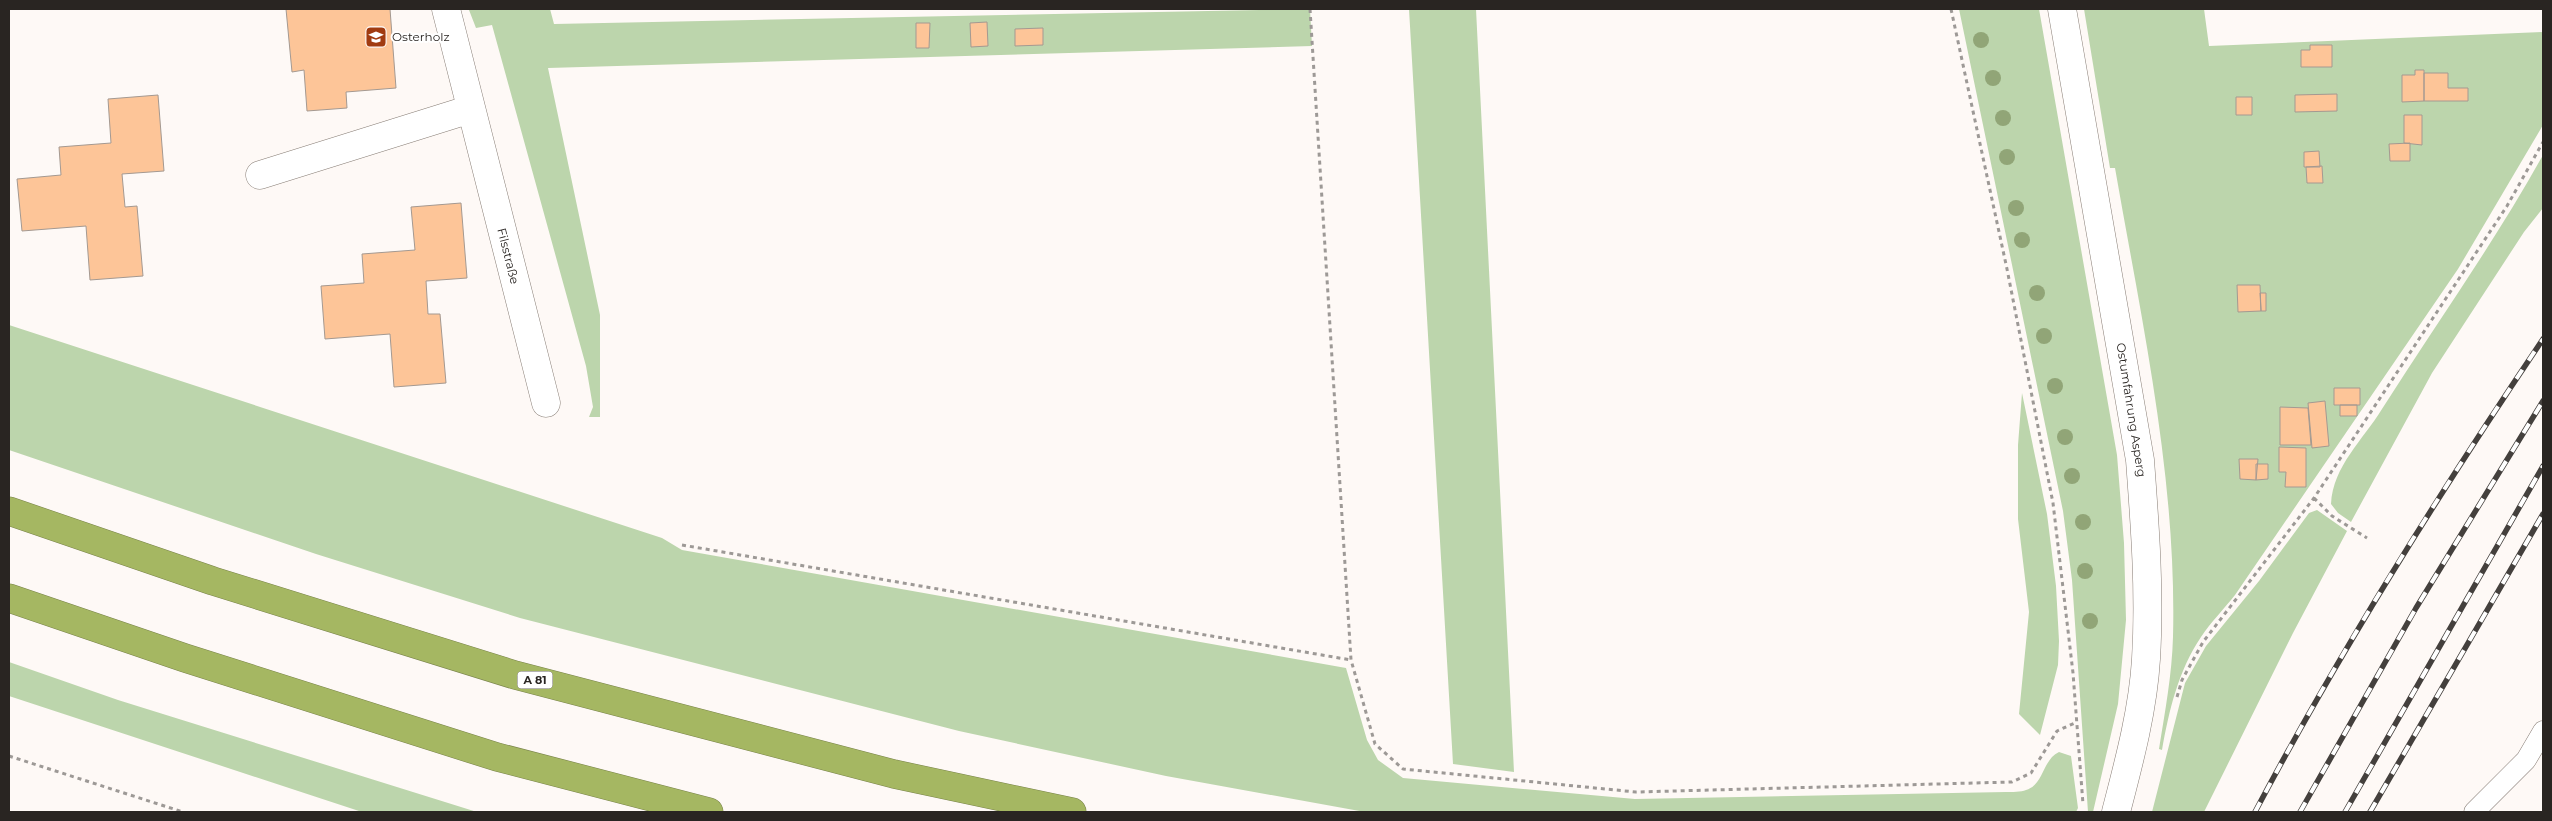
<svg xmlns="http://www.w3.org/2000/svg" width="2552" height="821" viewBox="0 0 2552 821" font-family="Montserrat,sans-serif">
  <rect width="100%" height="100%" fill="#fef9f6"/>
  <path fill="#bcd5ac" d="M 473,9 L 550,9 L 554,24 L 1310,9 L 1312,46 L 548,68 L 600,315 L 600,417 L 589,417 L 593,407 L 586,366 L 492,25 L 476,28 L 469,10 Z
    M 1409,9 L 1476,9 L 1514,772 L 1453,764 Z
    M 1959,9 L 2039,9 L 2117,455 L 2124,543 L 2126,620 L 2118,704 L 2093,812 L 2088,812 L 2072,580 L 2063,511 Z
    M 2084,9 L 2204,9 L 2209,46 L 2543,32 L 2543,125 L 2458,269 L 2235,595 C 2224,609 2211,622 2201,637 C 2178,671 2169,711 2162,750 L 2159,749 C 2165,712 2172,674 2173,637 C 2177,479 2142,323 2115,168 L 2110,168 Z
    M 2543,155 L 2543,208 L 2524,232 L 2432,373 L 2351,522 L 2338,513 L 2331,504 C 2333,466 2363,440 2382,409 C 2436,324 2494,243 2543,155 Z
    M 9,325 L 662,538 L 682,550 L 1346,668 L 1367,740 L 1378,760 L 1403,778 L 1635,799 L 2006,792 C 2012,792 2021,792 2026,790 C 2044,785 2042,760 2059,752 L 2071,756 L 2078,808 L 2076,812 L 1365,812 L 1166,776 L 959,731 L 520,618 L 316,554 L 9,450 Z
    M 2022,393 L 2047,514 L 2056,586 L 2059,641 L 2058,665 L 2040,735 L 2019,714 L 2029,612 L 2018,519 L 2018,445 Z
    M 2317,510 L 2347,531 L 2293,633 L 2204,812 L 2152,812 L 2185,683 L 2206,646 L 2259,581 L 2309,513 Z
    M 9,662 L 118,700 L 477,812 L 362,812 L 9,696 Z"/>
  <path fill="#fdc598" stroke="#a49991" d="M 286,9 L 390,9 L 396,88 L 346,92 L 347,108 L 307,111 L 304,70 L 292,72 Z
    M 987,22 L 988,46 L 971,47 L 970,23 Z
    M 916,23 L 930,23 L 929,48 L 916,48 Z
    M 1043,28 L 1043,45 L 1015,46 L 1015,29 Z
    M 2310,45 L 2332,45 L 2332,67 L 2301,67 L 2301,50 L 2310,50 Z
    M 2415,70 L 2424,70 L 2424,101 L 2402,102 L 2402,75 L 2415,75 Z
    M 2424,73 L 2448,73 L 2448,88 L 2468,88 L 2468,101 L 2424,101 Z
    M 2337,94 L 2337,111 L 2295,112 L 2295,95 Z
    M 158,95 L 164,171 L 122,174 L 125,207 L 137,206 L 143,276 L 90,280 L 86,226 L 22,231 L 17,179 L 61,175 L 59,147 L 111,143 L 108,99 Z
    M 2236,97 L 2252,97 L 2252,115 L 2236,115 Z
    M 2404,115 L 2422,115 L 2422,145 L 2404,143 Z
    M 2410,143 L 2410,161 L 2390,161 L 2389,144 Z
    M 2319,151 L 2320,167 L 2304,167 L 2304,152 Z
    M 2322,166 L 2323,183 L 2307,183 L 2306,167 Z
    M 461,203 L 467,278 L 426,281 L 428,314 L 440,314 L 446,383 L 394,387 L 390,334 L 325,339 L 321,286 L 364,283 L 362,254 L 415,250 L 411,207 Z
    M 2237,285 L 2260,285 L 2261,311 L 2238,312 Z
    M 2260,293 L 2266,293 L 2266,311 L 2261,311 Z
    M 2334,388 L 2360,388 L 2360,405 L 2334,405 Z
    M 2325,401 L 2329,446 L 2312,448 L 2308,403 Z
    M 2340,405 L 2357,405 L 2357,416 L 2340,416 Z
    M 2280,407 L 2308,408 L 2311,445 L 2280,445 Z
    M 2279,447 L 2306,448 L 2306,487 L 2285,487 L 2286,472 L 2279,472 Z
    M 2239,459 L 2258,459 L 2256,480 L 2240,479 Z
    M 2256,464 L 2268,464 L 2268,479 L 2256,480 Z"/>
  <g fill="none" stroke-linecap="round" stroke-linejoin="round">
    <g stroke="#877d75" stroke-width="21">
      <path id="service" d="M 2474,812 L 2526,760 L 2543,731"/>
    </g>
    <g stroke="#877d75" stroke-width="29">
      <path id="minor" d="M 446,9 L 546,403
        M 260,175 L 471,109"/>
    </g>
    <g stroke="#877d75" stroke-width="29">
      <path id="tertiary" d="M 2062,9 L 2140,460 C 2145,526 2150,592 2146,659 C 2143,710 2129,762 2116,812"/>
    </g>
    <g stroke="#7a844c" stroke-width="29">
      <path id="motorway" d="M 9,511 L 213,581 L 515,675 L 894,774 L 1072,812
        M 9,598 L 185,658 L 497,757 L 709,812"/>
    </g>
    <path stroke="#9d9996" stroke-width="3" stroke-dasharray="4 4" stroke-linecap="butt" d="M 1310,9 L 1351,660 L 1375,744 L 1403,769 L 1636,792 L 2012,782 L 2031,773 L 2057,731 L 2077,722
      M 1951,9 L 2007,269 L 2053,503 L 2073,673 L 2083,804
      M 2314,498 L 2332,516 L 2367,538
      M 682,545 L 1351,660
      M 2177,697 L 2182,680 L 2203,642 L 2314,498 L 2507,206 L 2543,142
      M 9,756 L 183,812"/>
    <use href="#service" stroke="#fff" stroke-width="20"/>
    <use href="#minor" stroke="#fff" stroke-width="28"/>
    <use href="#tertiary" stroke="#fff" stroke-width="28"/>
    <use href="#motorway" stroke="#a5b762" stroke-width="28"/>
    <g stroke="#44403d" stroke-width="5.5">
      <path id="rail" d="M 2255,812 C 2341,649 2440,492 2543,339
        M 2300,812 L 2416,608 L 2543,401
        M 2345,812 L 2543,466
        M 2370,812 L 2543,514"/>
    </g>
    <use href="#rail" stroke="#fff" stroke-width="4" stroke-dasharray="11" stroke-linecap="butt"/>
  </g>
  <g fill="#91a577">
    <circle cx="1981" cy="40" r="8"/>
    <circle cx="1993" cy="78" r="8"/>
    <circle cx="2003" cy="118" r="8"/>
    <circle cx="2007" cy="157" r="8"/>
    <circle cx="2016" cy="208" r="8"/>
    <circle cx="2022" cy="240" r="8"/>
    <circle cx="2037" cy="293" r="8"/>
    <circle cx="2044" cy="336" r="8"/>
    <circle cx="2055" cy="386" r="8"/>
    <circle cx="2065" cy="437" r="8"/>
    <circle cx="2072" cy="476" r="8"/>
    <circle cx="2083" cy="522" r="8"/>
    <circle cx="2085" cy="571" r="8"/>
    <circle cx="2090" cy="621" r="8"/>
  </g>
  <defs>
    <g id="school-square" transform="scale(1.125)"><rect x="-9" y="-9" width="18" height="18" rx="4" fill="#a13b11" stroke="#fff"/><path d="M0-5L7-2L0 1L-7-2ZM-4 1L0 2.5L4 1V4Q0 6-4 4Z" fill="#fff"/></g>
  </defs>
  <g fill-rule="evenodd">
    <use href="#school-square" x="376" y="37"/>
  </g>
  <g text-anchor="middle" stroke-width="4" stroke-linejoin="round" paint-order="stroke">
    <rect fill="#fff" stroke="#696664" stroke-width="1" x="517.5" y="671.5" width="35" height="17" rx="4"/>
    <g font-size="11" font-weight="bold" fill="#292522">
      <text x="535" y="684">A 81</text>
    </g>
    <g font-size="12" fill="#292522" stroke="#fff" text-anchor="start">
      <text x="392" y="41">Osterholz</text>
    </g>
    <g font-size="12" fill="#292522" stroke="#fff">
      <text transform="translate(508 256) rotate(76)" y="4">Filsstraße</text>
      <text transform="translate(2131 410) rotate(81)" y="4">Ostumfahrung Asperg</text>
    </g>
  </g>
  <rect width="2552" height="821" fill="none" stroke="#292522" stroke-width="20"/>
</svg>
